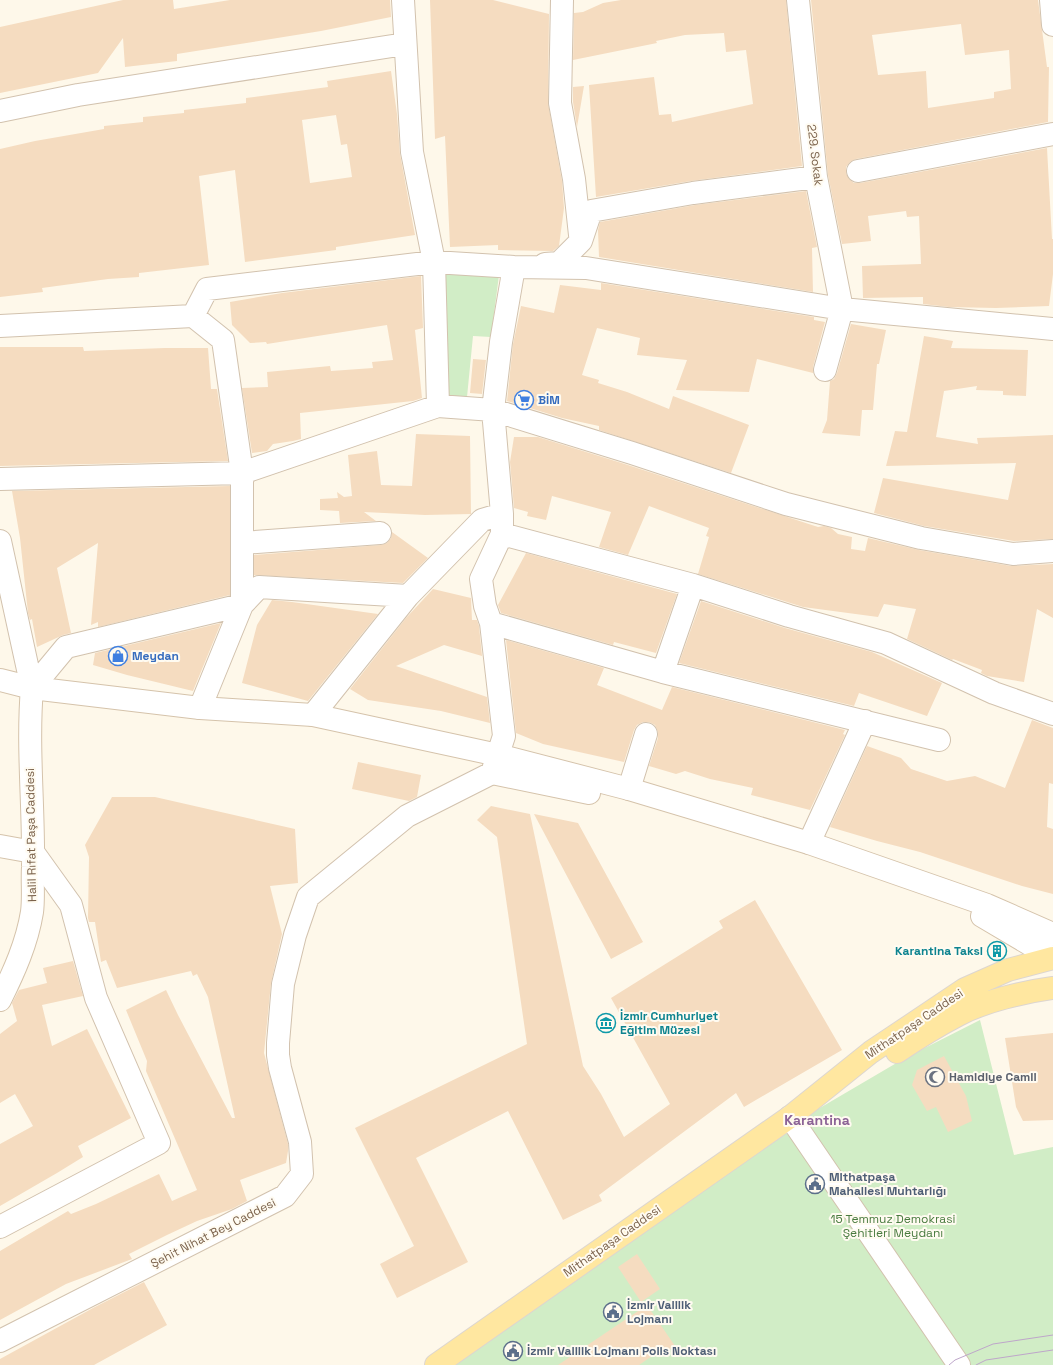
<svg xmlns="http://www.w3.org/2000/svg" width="1053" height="1365" viewBox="0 0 1053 1365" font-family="'Space Grotesk',sans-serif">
  <rect width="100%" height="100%" fill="#fef8ea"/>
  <path fill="#d1edc6" d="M 440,269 L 499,275 L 491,337 L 473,336 L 467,397 L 444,395 Z
    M 980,1020 L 1014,1155 L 1053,1147 L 1053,1365 L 446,1365 L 813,1112 L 905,1058 Z"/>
  <path fill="#f5dcc0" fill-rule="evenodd" d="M 123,0 L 173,0 L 174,9 L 230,0 L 390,0 L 391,17 L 321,31 L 177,54 L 177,61 L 125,67 L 123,38 L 98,73 L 0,93 L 0,27 Z
    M 430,0 L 493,0 L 549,14 L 548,103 L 562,181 L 564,208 L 559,246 L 553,251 L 498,250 L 498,245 L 450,247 L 445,136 L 435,139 Z
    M 621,0 L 786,0 L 802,166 L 691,181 L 596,197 L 589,85 L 654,77 L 659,115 L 671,114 L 672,122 L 753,104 L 746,50 L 726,52 L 724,33 L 685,35 L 656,41 L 657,43 L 573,60 L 574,13 L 583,12 L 603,3 Z
    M 811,0 L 1038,0 L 1047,67 L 1049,67 L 1048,122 L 856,159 L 850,162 L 846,167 L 846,173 L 849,179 L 854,183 L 860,183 L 1047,148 L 1052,239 L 1053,239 L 1053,274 L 1049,306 L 996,308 L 949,307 L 923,304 L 923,297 L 863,298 L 862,266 L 921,264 L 919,216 L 907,217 L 906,211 L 868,216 L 871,241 L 842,244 L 828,175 ZM 961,24 L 965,55 L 1009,50 L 1011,89 L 994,92 L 994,98 L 928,108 L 926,71 L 878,75 L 872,35 Z
    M 391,71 L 397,114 L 400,154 L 415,235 L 336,247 L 336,250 L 245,262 L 235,170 L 199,176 L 209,265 L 139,273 L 139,277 L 108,279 L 42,288 L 43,292 L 0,297 L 0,149 L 35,141 L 104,129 L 104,126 L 143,122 L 143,117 L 184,113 L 184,110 L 246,103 L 246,98 L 328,87 L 327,81 ZM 336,115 L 341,145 L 347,144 L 352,177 L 310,183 L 302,120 Z
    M 584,86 L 577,127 L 573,102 L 573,87 Z
    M 806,191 L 817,247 L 812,248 L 813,292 L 599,257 L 598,230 L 600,222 L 695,205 Z
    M 421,276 L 423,328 L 415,330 L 422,398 L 413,401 L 300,413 L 301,439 L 293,441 L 273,444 L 267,451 L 252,453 L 242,388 L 268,387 L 267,372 L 330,366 L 331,371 L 373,368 L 372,362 L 393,360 L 387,325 L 267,344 L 266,342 L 250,343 L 232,325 L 230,302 L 282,293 Z
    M 601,283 L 814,317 L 814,320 L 825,322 L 813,367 L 813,373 L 757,359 L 749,392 L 676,390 L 687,360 L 637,355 L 640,338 L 597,328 L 582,375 L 599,380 L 598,383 L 627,392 L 669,409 L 673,396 L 749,425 L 731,473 L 599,430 L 599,426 L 562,418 L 507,401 L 513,344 L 521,306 L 554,313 L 560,285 L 601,290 Z
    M 851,324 L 886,330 L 879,364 L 877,364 L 873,410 L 862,410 L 860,436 L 822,433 L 827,420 L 830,381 L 834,379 L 837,373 Z
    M 924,336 L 953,341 L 951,348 L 1028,350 L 1026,396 L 1003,395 L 1003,391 L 976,390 L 977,386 L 944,391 L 936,437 L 978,444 L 977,438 L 1053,435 L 1053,539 L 1014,541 L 924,526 L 874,513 L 883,478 L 1008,500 L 1016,463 L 886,466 L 895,431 L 907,432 Z
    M 0,347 L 83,347 L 84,351 L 165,348 L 208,348 L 211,389 L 217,389 L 228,461 L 0,466 Z
    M 473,359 L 486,360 L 482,394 L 470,393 Z
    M 416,434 L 470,436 L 471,514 L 425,515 L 364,512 L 376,521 L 340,523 L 339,511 L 320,510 L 320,499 L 338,498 L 337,492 L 344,497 L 352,496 L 348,455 L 377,451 L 381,485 L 412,486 Z
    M 514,437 L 538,437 L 628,465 L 818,527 L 824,526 L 831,528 L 838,534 L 852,537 L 851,549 L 865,551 L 868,538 L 919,550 L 1011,566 L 1053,564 L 1053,618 L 1037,609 L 1024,682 L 987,676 L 981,673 L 982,670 L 953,659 L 952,660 L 907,639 L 916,609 L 884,604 L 878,617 L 803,607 L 698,574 L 709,537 L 706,536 L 709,528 L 649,506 L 628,555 L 599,547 L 611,512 L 552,496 L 546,520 L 527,516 L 528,512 L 514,508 L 510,462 Z
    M 230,486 L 230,595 L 98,627 L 98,622 L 91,625 L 98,543 L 57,568 L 71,633 L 63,635 L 37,647 L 32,619 L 30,620 L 28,613 L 20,538 L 12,491 Z
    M 392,532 L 428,558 L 403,583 L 254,575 L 254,555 L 381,545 L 387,543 L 391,538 Z
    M 526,553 L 677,594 L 656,653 L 614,642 L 613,645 L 501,613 L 498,605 Z
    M 433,589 L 471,598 L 472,620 L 477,620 L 479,626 L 482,656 L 444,645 L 396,666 L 487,697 L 490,723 L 441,711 L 368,700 L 350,689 L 406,618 Z
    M 272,600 L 292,602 L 378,614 L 308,701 L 242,683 L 257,625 Z
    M 701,601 L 785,628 L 872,652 L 942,683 L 927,716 L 859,693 L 854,706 L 679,663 Z
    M 221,623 L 193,691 L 127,675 L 93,665 L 95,653 Z
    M 506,640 L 604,668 L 597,685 L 662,710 L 672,687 L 845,730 L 843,734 L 845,735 L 810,810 L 751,795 L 753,788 L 710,779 L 685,771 L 676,774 L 649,766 L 658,738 L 658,732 L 655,725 L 649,722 L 643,722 L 637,725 L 634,730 L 624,762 L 543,744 L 516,733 Z
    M 1032,720 L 1053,728 L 1053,784 L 1049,783 L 1047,827 L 1053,829 L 1053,894 L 1022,886 L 920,852 L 877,841 L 830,827 L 867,746 L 901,758 L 911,769 L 947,781 L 975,776 L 1005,788 Z
    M 358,762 L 421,775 L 417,797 L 409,801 L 352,789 Z
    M 112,797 L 155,797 L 295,829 L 298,883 L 270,886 L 282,934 L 271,983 L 264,1053 L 288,1144 L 288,1151 L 286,1163 L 240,1180 L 247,1201 L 232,1209 L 197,1221 L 167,1235 L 129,1254 L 132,1259 L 66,1284 L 0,1320 L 0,1251 L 68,1211 L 71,1214 L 96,1204 L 159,1174 L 172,1201 L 197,1190 L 146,1071 L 147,1061 L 126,1010 L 166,990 L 178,1015 L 232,1118 L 235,1118 L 208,997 L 197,974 L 193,976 L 191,971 L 117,988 L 106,960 L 101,962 L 95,922 L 89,922 L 88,918 L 89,857 L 85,845 Z
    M 491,806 L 530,814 L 583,1066 L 601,1094 L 624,1137 L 670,1104 L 611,998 L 723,928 L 719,921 L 755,900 L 842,1050 L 744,1107 L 736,1093 L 599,1195 L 602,1201 L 563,1220 L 508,1111 L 416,1158 L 468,1262 L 397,1298 L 380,1264 L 414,1246 L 355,1128 L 527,1044 L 497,837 L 477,820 Z
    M 534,814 L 578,823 L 643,942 L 611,959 Z
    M 73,961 L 83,996 L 42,1005 L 52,1046 L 87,1029 L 131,1118 L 78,1146 L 83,1157 L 57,1173 L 0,1206 L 0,1144 L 33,1126 L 15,1094 L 0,1103 L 0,1034 L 17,1021 L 12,1003 L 19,990 L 47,983 L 43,968 Z
    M 1053,1033 L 1053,1120 L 1023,1121 L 1016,1107 L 1005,1038 Z
    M 944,1056 L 966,1096 L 972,1121 L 948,1132 L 936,1107 L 927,1111 L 912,1085 L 917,1070 Z
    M 637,1254 L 660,1289 L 641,1302 L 618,1267 Z
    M 144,1282 L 167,1325 L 94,1365 L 0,1365 L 0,1359 L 93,1308 Z
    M 647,1305 L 675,1346 L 661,1356 L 658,1352 L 639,1365 L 558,1365 Z"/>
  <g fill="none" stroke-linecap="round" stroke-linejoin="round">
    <g stroke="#d2c2ae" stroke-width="24">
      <path id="street" d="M 403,0 L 412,152 L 434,262 L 438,406
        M 562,0 L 560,103 L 574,179 L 580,235
        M 798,0 L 816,177 L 842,309 L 825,370
        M 1051,0 L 1053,25
        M 0,111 L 78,95 L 405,44
        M 858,171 L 1053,134
        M 545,264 L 559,263 L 581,241 L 591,211 L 693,193 L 816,177
        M 193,316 L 223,340 L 242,473 L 242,605 L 200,708
        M 0,326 L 193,316 L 207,289 L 434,262 L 514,267 L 586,268 L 842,309 L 1053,329
        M 0,479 L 242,473 L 438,406 L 493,410 L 632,453 L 786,504 L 921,538 L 1013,554 L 1053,551
        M 502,534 L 693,585 L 789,616 L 886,643 L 994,693 L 1053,714
        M 0,541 L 32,688
        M 242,543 L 380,533
        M 491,623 L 663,672 L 939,740
        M 663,672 L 693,585
        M 32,688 L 66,647 L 242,605 L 259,587 L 408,596
        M 313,715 L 408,596 L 482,520 L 502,514
        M 629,789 L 646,734
        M 809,843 L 865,721
        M 790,1117 L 959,1365
        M 0,1227 L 159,1143 L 96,998 L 71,905 L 33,852
        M 0,1341 L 285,1196 L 302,1174 L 300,1142 L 280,1068 L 278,1055 L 278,1043 L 283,984 L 295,935 L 308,897 L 407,816 L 492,773 L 504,736 L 491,623 L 485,606 L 481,579 L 502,534 L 502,514 L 493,410 L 501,342 L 514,267"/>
    </g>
    <g stroke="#d5c3ab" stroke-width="24">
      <path id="secondary" d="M 0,680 L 32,688 L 200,708 L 313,715 L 498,755 L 629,789 L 809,843 L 987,905 L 1053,934
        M 492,773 L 589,793
        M 0,846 L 33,852
        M 982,916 L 1053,958
        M 0,1000 C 14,972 27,943 32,912 C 34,897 32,881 33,867 C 34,807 27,747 32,688"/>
    </g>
    <g stroke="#ddd6d0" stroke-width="24">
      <path id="primary" d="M 897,1052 C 916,1039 937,1026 958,1015 C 984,1001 1024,992 1053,988
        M 436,1365 L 790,1117 L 871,1052 L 965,989 L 1008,970 L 1053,958"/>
    </g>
    <use href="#street" stroke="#fff" stroke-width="22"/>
    <use href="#secondary" stroke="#fff" stroke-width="22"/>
    <use href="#primary" stroke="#ffe7a0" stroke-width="22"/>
    <path stroke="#bea6ca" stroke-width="1" d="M 949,1365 L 955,1360 L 993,1344 L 1053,1335
      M 976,1365 L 986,1360 L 1053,1350"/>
  </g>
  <defs>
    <g id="supermarket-ring" transform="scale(1)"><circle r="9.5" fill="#fffbf1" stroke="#3f7fe0" stroke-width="1.5"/><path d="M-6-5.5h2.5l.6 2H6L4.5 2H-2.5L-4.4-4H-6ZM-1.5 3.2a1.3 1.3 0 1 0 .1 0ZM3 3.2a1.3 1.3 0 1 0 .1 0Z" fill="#3f7fe0"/></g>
    <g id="shop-ring" transform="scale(1)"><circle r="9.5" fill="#fffbf1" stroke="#3f7fe0" stroke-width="1.5"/><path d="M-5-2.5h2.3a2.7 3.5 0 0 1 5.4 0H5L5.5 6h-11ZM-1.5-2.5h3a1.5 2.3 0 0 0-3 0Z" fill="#3f7fe0"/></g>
    <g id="building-ring" transform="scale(1)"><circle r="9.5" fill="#fffbf1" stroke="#0f9aa8" stroke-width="1.5"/><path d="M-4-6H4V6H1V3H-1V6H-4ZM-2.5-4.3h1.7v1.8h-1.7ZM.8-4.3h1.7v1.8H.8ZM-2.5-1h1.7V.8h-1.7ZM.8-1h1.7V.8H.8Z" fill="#0f9aa8"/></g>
    <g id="museum-ring" transform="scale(1)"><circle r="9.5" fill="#fffbf1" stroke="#0f9aa8" stroke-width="1.5"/><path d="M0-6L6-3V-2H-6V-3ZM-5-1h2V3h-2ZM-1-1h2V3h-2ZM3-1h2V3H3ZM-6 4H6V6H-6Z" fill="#0f9aa8"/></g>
    <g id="mosque-ring" transform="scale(1)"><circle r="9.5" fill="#fffbf1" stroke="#6b7280" stroke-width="1.5"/><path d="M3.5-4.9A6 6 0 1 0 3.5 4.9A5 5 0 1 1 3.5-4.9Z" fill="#6b7280"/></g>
    <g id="civic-ring" transform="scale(1)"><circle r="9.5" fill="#fffbf1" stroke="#5c6f8a" stroke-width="1.5"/><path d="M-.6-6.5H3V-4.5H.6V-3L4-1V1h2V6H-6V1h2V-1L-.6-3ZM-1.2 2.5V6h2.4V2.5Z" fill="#5c6f8a"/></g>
  </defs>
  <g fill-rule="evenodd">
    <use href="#supermarket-ring" x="524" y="400"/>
    <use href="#shop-ring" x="118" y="656"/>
    <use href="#building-ring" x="997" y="951"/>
    <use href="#museum-ring" x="606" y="1023"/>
    <use href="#mosque-ring" x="935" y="1077"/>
    <use href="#civic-ring" x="815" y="1184"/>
    <use href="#civic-ring" x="613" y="1312"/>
    <use href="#civic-ring" x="513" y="1351"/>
  </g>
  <g text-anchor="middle" stroke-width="4" stroke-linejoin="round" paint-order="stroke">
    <g font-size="12" fill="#7b624b" stroke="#fffbf1">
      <text transform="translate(815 155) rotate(83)" y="4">229. Sokak</text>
      <text transform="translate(31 835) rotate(-91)" y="4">Halil Rıfat Paşa Caddesi</text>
      <text transform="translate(914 1024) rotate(-34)" y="4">Mithatpaşa Caddesi</text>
      <text transform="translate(213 1233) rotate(-27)" y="4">Şehit Nihat Bey Caddesi</text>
      <text transform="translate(612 1241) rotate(-35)" y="4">Mithatpaşa Caddesi</text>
    </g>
    <g font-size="12" font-weight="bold" fill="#366cbe" stroke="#fffbf1" text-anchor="start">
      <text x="538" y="404">BİM</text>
      <text x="132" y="660">Meydan</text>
    </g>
    <g font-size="12" font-weight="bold" fill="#0d838f" stroke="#fffbf1" text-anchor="end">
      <text x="983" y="955">Karantina Taksi</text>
      <text x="620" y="1020" text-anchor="start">İzmir Cumhuriyet<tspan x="620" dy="14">Eğitim Müzesi</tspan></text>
    </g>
    <g font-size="12" font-weight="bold" fill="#5b616d" stroke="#fffbf1" text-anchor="start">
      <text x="949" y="1081">Hamidiye Camii</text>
    </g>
    <g font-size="12" font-weight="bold" fill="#4e5e75" stroke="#fffbf1" text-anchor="start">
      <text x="829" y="1181">Mithatpaşa<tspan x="829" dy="14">Mahallesi Muhtarlığı</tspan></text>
      <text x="627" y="1309">İzmir Valilik<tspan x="627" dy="14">Lojmanı</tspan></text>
      <text x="527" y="1355">İzmir Valilik Lojmanı Polis Noktası</text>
    </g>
    <g font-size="12" fill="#497b3f" stroke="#fffbf1">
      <text x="893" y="1223">15 Temmuz Demokrasi<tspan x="893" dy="14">Şehitleri Meydanı</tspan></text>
    </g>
    <g font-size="14" font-weight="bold" fill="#8c6396" stroke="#fffbf1">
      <text x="817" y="1125">Karantina</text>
    </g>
  </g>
</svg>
